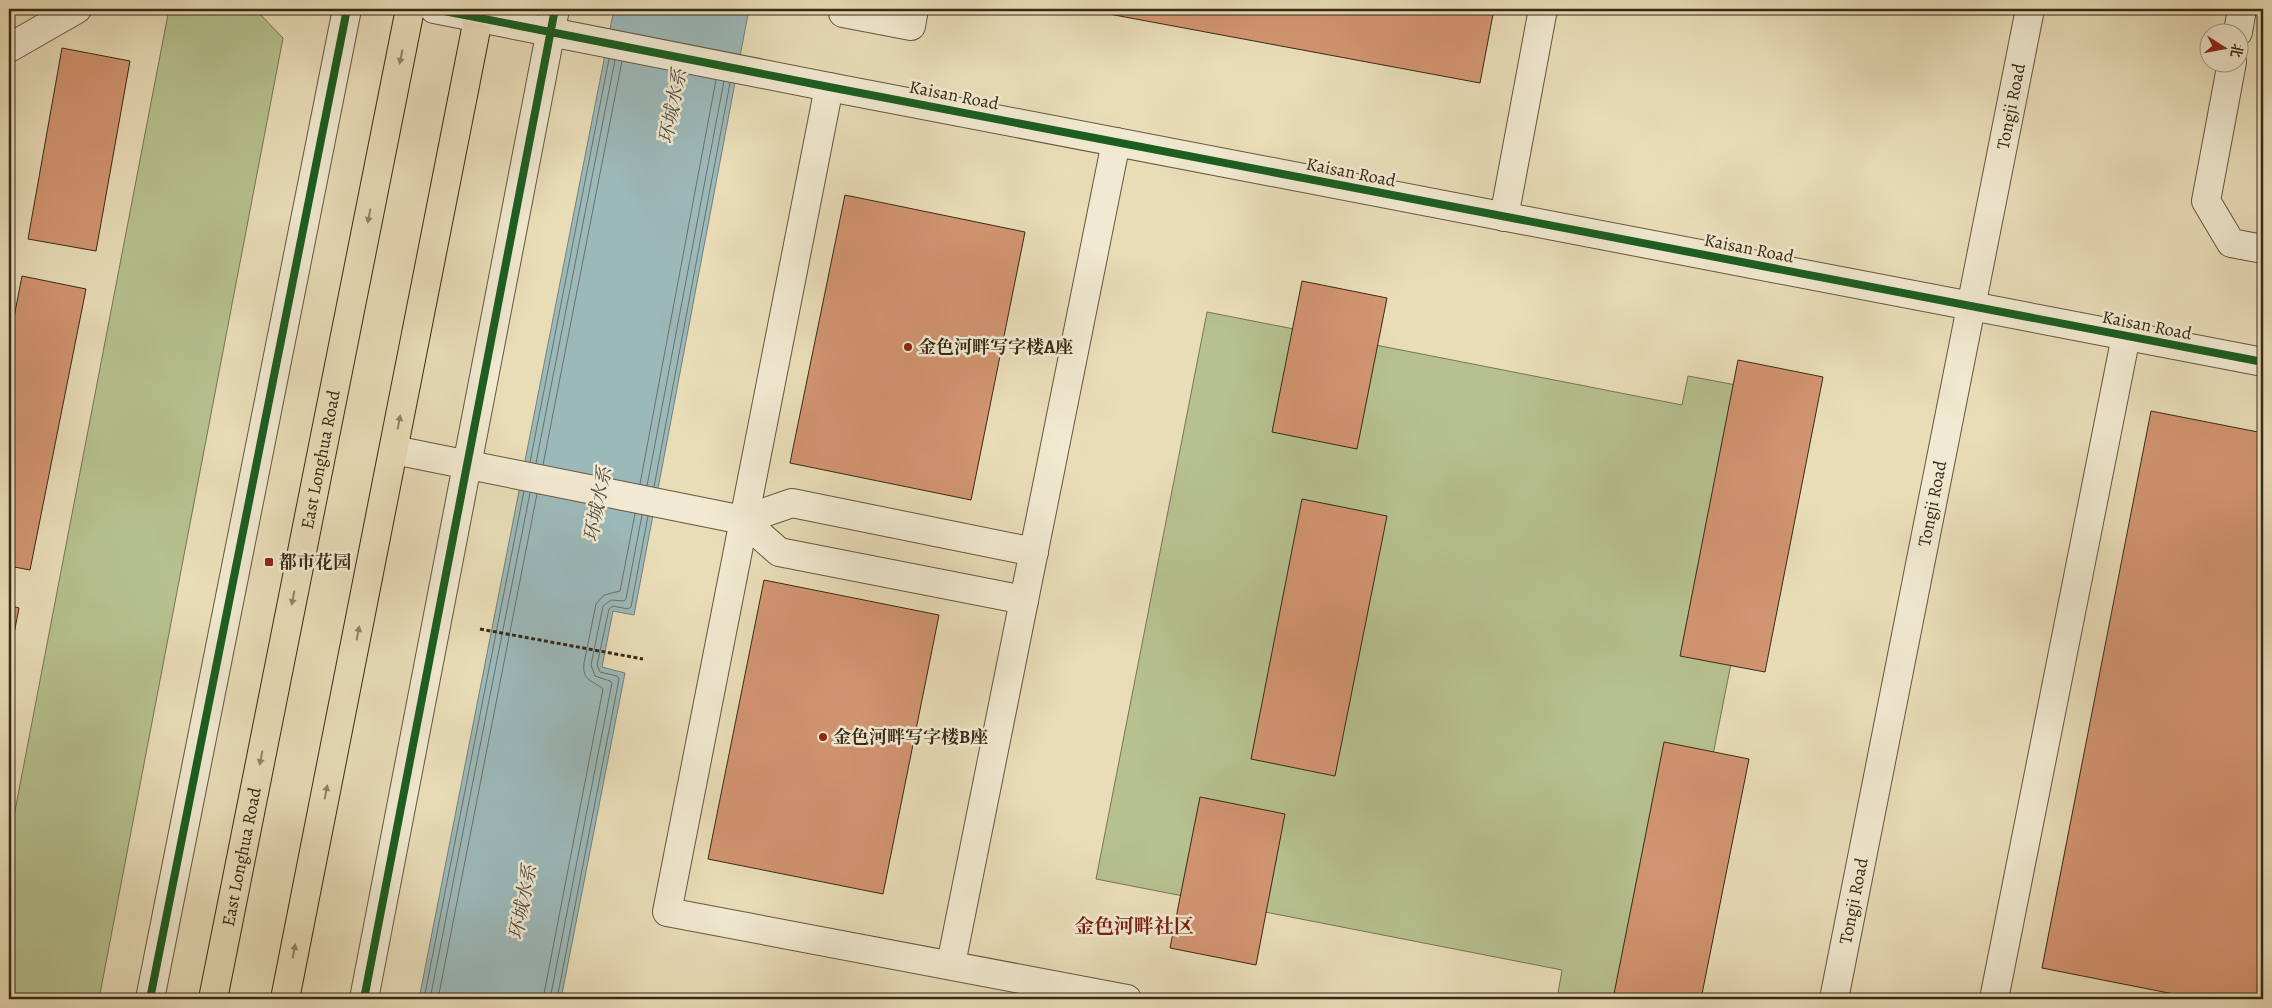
<svg xmlns="http://www.w3.org/2000/svg" width="2272" height="1008" viewBox="0 0 2272 1008" font-family="Alegreya,'Noto Serif SC',serif">
  <rect width="100%" height="100%" fill="#e9ddb8"/>
  <filter id="stains"><feTurbulence type="fractalNoise" baseFrequency=".004" numOctaves="4"/><feColorMatrix values="0 0 0 0 .2 0 0 0 0 .09 0 0 0 0 .02 0 0 0 .5 -.17"/></filter>
  <radialGradient id="worn" r=".72"><stop offset=".6" stop-color="#630" stop-opacity="0"/><stop offset="1" stop-color="#630" stop-opacity=".3"/></radialGradient>
  <path fill="#b6c18f" stroke="#777553" d="M 169,9 L 241,9 L 257,11 L 283,38 L 99,999 L 9,999 L 9,842 Z
    M 1207,312 L 1682,405 L 1688,376 L 1784,394 L 1665,999 L 1557,999 L 1562,970 L 1096,879 Z"/>
  <path fill="#9cb9ba" stroke="#747f79" d="M 614,9 L 749,9 L 634,615 L 613,611 L 602,667 L 625,673 L 561,999 L 419,999 Z"/>
  <g fill="none" stroke-linecap="round" stroke-linejoin="round">
    <path stroke="#6a7168" stroke-width="1" d="M 530,462 L 609,59
      M 536,463 L 615,60
      M 543,465 L 622,61
      M 640,484 L 716,80
      M 647,486 L 724,81
      M 654,487 L 730,83
      M 424,999 L 524,491
      M 430,999 L 530,493
      M 438,999 L 537,494
      M 543,999 L 603,689 C 593,680 582,682 584,663 L 596,604 L 604,595 L 620,591 L 635,514
      M 550,999 L 612,683 L 610,681 L 595,676 L 591,665 L 603,606 L 611,600 L 624,601 L 626,599 L 642,515
      M 557,999 L 619,679 L 617,676 L 600,672 L 597,665 L 609,609 L 613,606 L 628,609 L 631,607 L 648,516"/>
  </g>
  <path fill="#d29571" stroke="#382917" d="M 1082,9 L 1494,9 L 1480,83 Z
    M 62,48 L 130,61 L 96,251 L 28,239 Z
    M 845,195 L 1025,232 L 971,500 L 790,463 Z
    M 22,276 L 86,289 L 30,570 L 9,566 L 9,343 Z
    M 1302,281 L 1387,298 L 1357,449 L 1272,432 Z
    M 1738,360 L 1823,377 L 1765,672 L 1680,656 Z
    M 2151,411 L 2263,433 L 2263,999 L 2199,999 L 2042,968 Z
    M 1302,499 L 1387,516 L 1335,776 L 1251,759 Z
    M 764,580 L 939,615 L 883,894 L 708,859 Z
    M 9,605 L 19,608 L 9,659 Z
    M 1664,742 L 1749,759 L 1701,999 L 1613,999 Z
    M 1200,797 L 1285,814 L 1256,965 L 1170,948 Z"/>
  <g fill="none" stroke-linecap="round" stroke-linejoin="round">
    <g stroke="#64563f" stroke-width="30">
      <g id="minor">
        <path d="M 434,9 L 829,87 L 2263,362"/>
        <path d="M 843,9 L 843,13 L 911,26 L 914,9"/>
        <path d="M 2238,32 L 2242,9"/>
        <path d="M 9,48 L 77,9"/>
        <path d="M 2232,62 L 2206,201 L 2231,243 L 2263,249"/>
        <path d="M 829,87 L 667,912 L 1127,999"/>
        <path d="M 1504,217 L 1543,9"/>
        <path d="M 394,450 L 743,520 L 779,552 L 1024,600"/>
        <path d="M 743,520 L 792,503 L 1034,552"/>
        <path d="M 951,964 L 1116,142"/>
        <path d="M 150,999 L 347,9"/>
        <path d="M 364,999 L 555,9"/>
        <path id="s1" d="M 1834,999 L 2030,9"/>
        <path d="M 1994,999 L 2126,336"/>
      </g>
    </g>
    <g stroke="#382917" stroke-width="30">
      <g id="major">
        <path id="s2" d="M 213,999 L 410,9"/>
        <path d="M 285,999 L 480,9"/>
      </g>
    </g>
    <path stroke="#382917" stroke-width="3" stroke-dasharray="4 2.5" stroke-linecap="butt" d="M 480,629 L 643,659"/>
    <use href="#minor" stroke="#f1e9d1" stroke-width="28"/>
    <use href="#major" stroke="#e9ddb8" stroke-width="28"/>
    <g stroke="#f1e9d1" stroke-width="11">
      <path id="cycleway" d="M 434,9 L 829,87 L 2263,362
        M 150,999 L 347,9
        M 364,999 L 555,9"/>
    </g>
    <use href="#cycleway" stroke="#1b5e20" stroke-width="8"/>
  </g>
  <defs><path id="oneway-solid" d="M-6-.8H1V-3.2L6.5 0L1 3.2V.8H-6Z" transform="scale(1.25)"/></defs>
  <g fill="#908368">
    <use href="#oneway-solid" transform="translate(401 57) rotate(101)"/>
    <use href="#oneway-solid" transform="translate(369 216) rotate(101)"/>
    <use href="#oneway-solid" transform="translate(399 422) rotate(-79)"/>
    <use href="#oneway-solid" transform="translate(293 598) rotate(101)"/>
    <use href="#oneway-solid" transform="translate(358 633) rotate(-79)"/>
    <use href="#oneway-solid" transform="translate(261 758) rotate(101)"/>
    <use href="#oneway-solid" transform="translate(326 792) rotate(-79)"/>
    <use href="#oneway-solid" transform="translate(294 951) rotate(-79)"/>
  </g>
  <g fill="#8f2418" stroke="#f1e9d1" stroke-width="2">
    <circle cx="908" cy="347" r="5"/>
    <rect x="264" y="557" width="10" height="10" rx="2.5"/>
    <circle cx="823" cy="737" r="5"/>
  </g>
  <g text-anchor="middle" stroke-width="5" stroke-linejoin="round" paint-order="stroke">
    <g font-size="18" fill="#382917" stroke="#f1e9d1">
      <text transform="translate(954 95) rotate(11)" y="6">Kaisan Road</text>
      <text dy="6" stroke="none"><textPath href="#s1" startOffset="910">Tongji Road</textPath></text>
      <text transform="translate(1351 172) rotate(11)" y="6">Kaisan Road</text>
      <text transform="translate(1749 248) rotate(11)" y="6">Kaisan Road</text>
      <text transform="translate(2147 325) rotate(11)" y="6">Kaisan Road</text>
      <text dy="6" stroke="none"><textPath href="#s2" startOffset="550">East Longhua Road</textPath></text>
      <text dy="6" stroke="none"><textPath href="#s1" startOffset="505">Tongji Road</textPath></text>
      <text dy="6" stroke="none"><textPath href="#s2" startOffset="145">East Longhua Road</textPath></text>
      <text dy="6" stroke="none"><textPath href="#s1" startOffset="100">Tongji Road</textPath></text>
    </g>
    <g font-size="18" font-weight="bold" fill="#382917" stroke="#f1e9d1" text-anchor="start">
      <text x="918" y="353">金色河畔写字楼A座</text>
      <text x="279" y="568">都市花园</text>
      <text x="833" y="743">金色河畔写字楼B座</text>
    </g>
    <g font-size="19" font-style="italic" fill="#514d40" stroke="#f1e9d1">
      <text transform="translate(672 106) rotate(-79)" y="7">环城水系</text>
      <text transform="translate(597 504) rotate(-79)" y="7">环城水系</text>
      <text transform="translate(522 902) rotate(-79)" y="7">环城水系</text>
    </g>
    <g font-size="20" font-weight="bold" fill="#7a1f14" stroke="#f1e9d1">
      <text x="1134" y="933">金色河畔社区</text>
    </g>
  </g>
  <rect width="2272" height="1008" fill="none" stroke="#e9ddb8" stroke-width="30"/>
  <rect x="10" y="10" width="2252" height="988" fill="none" stroke="#382917" stroke-width="2.5"/>
  <rect x="15" y="15" width="2242" height="978" fill="none" stroke="#382917"/>
  <g transform="translate(2224 48) rotate(101)"><circle r="24" fill="#f1e9d1" stroke="#a79c87"/>
  <path d="M0-4L9 19L0 12L-9 19Z" fill="#8f2418"/>
  <text y="-8" font-size="14" font-weight="bold" text-anchor="middle" fill="#382917">北</text>
  </g>
  <rect width="100%" height="100%" filter="url(#stains)"/>
  <rect width="100%" height="100%" fill="url(#worn)"/>
</svg>
